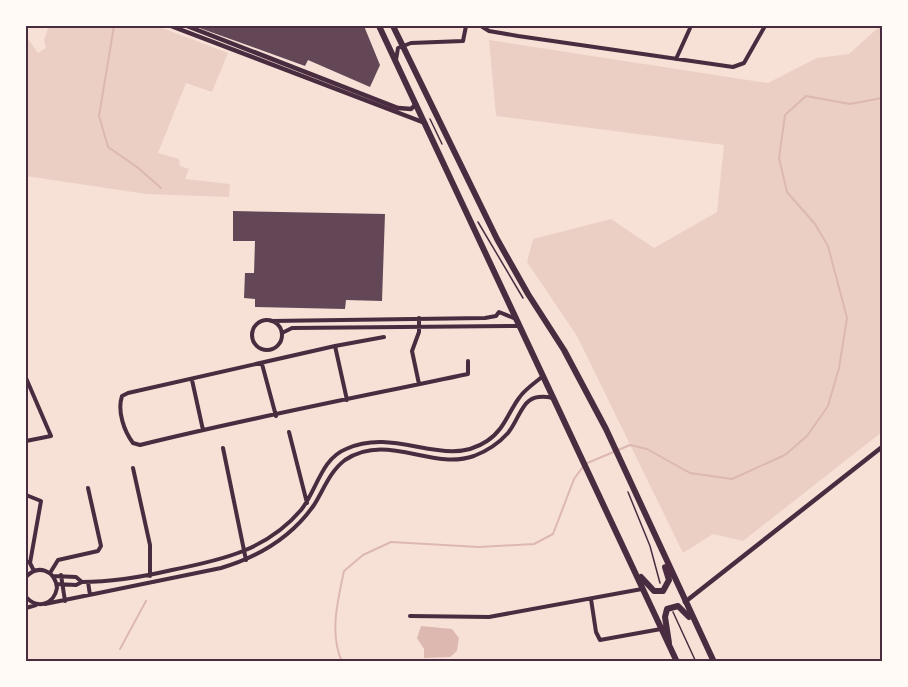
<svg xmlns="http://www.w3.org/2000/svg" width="908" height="687" viewBox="0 0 908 687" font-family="Poppins,sans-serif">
  <rect width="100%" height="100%" fill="#f7e1d7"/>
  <path fill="#ebcfc5" d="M 49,26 L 157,26 L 228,53 L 212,92 L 186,83 L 158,153 L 179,159 L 180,166 L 189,169 L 185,179 L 230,184 L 229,197 L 146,194 L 26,176 L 26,36 L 38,53 L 46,48 L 44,40 Z
    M 880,26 L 882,26 L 882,432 L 743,541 L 713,534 L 683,553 L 577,336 L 527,262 L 533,239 L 611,219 L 654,248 L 717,212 L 724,145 L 496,116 L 489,40 L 768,83 L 817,58 L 849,54 Z"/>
  <path fill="#dcb8b0" d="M 421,626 L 452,629 L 459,638 L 457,651 L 450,657 L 424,658 L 424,649 L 417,638 Z"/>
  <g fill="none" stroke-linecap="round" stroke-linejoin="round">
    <path stroke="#dcb8b0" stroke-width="2" d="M 114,26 L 99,116 L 108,147 L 137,167 L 161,188
      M 120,649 L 146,601
      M 342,662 C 329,633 338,600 344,571 L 363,555 L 391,542 L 479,547 L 534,544 L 553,534 L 574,479 L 585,464 L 630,445 L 647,449 L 690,473 L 732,479 L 785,455 L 807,436 L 828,406 L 839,368 L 847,318 L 828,246 L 815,224 L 787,192 L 779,158 L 785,115 L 806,96 L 850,104 L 882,98"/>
  </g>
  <path fill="#644757" d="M 194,26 L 364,26 L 380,65 L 370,87 L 308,60 L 305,66 Z
    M 233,211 L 385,214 L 382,301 L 346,300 L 345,309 L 255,307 L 255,299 L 244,298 L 245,273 L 254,273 L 255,241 L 233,241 Z"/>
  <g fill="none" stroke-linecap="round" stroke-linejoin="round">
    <path stroke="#4a2c40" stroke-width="1.5" d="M 430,119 L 442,144
      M 478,222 L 523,298
      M 628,492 L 650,546 L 660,583
      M 673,612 L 696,662"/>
    <path stroke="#4a2c40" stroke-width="4" d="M 481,26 L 489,31 L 518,36 L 733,67 L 744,63 L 765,26
      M 676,59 L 691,26
      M 396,60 L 398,48 L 411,43 L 463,41 L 466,26
      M252 335a15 15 0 1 1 30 0a15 15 0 1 1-30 0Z
      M 271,321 L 485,318 L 496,316 L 499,312 L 516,319
      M 282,333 L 292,328 L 520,326
      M 335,346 L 384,337
      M 262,364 L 276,416
      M 26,378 L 51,436 L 26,441
      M 192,380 L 203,430
      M 419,384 L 412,351 L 419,332 L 419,318
      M 347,400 L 335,346 L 128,393 L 122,396 C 117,411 124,431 133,443 L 140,445 C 249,418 359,397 468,374 L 468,361
      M 289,432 L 307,503
      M 223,448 L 246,560
      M 133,468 L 150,545 L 150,576
      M 26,495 L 41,501 L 30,563
      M 26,561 L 30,563 L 34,571
      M 50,573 L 58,560 L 98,551 L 101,546 L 88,488
      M 61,575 L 65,601
      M 53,576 L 76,577 L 82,582 C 113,582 142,577 172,570 C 222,560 267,550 301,510 C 317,490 321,459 346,449 C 397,426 444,470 487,441 C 504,430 508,413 519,398 C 525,389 535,383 543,376
      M 26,577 C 38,564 55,570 57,588 C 54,604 38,610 26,597
      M 88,582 L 90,595
      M 57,584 L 76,585 L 82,582
      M 591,599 L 596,632 L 600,640 L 661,629
      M 45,604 L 221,568 C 258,557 291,538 314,505 C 323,491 330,471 345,460 C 388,432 431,471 474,456 C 487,451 499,443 508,433 C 523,414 521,391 553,398
      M 26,608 L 36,605
      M 410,616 L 489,617 L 642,589"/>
    <path stroke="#4a2c40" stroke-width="4.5" d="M 171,26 L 425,123
      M 187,26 L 398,108 L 411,109 L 416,104
      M 685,602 L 882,447"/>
    <path stroke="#4a2c40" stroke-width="6" d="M 379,26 L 677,662
      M 393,26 L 497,239 L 528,294 L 564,350 L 606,429 L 714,662
      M 641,577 L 654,591 L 663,591 L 669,580 L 665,567
      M 669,643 L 665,617 L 667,609 L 678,606 L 689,617"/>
  </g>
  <rect width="908" height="687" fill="none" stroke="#fffaf5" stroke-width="54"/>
  <rect x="27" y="27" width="854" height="633" fill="none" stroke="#4a2c40" stroke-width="2"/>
</svg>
